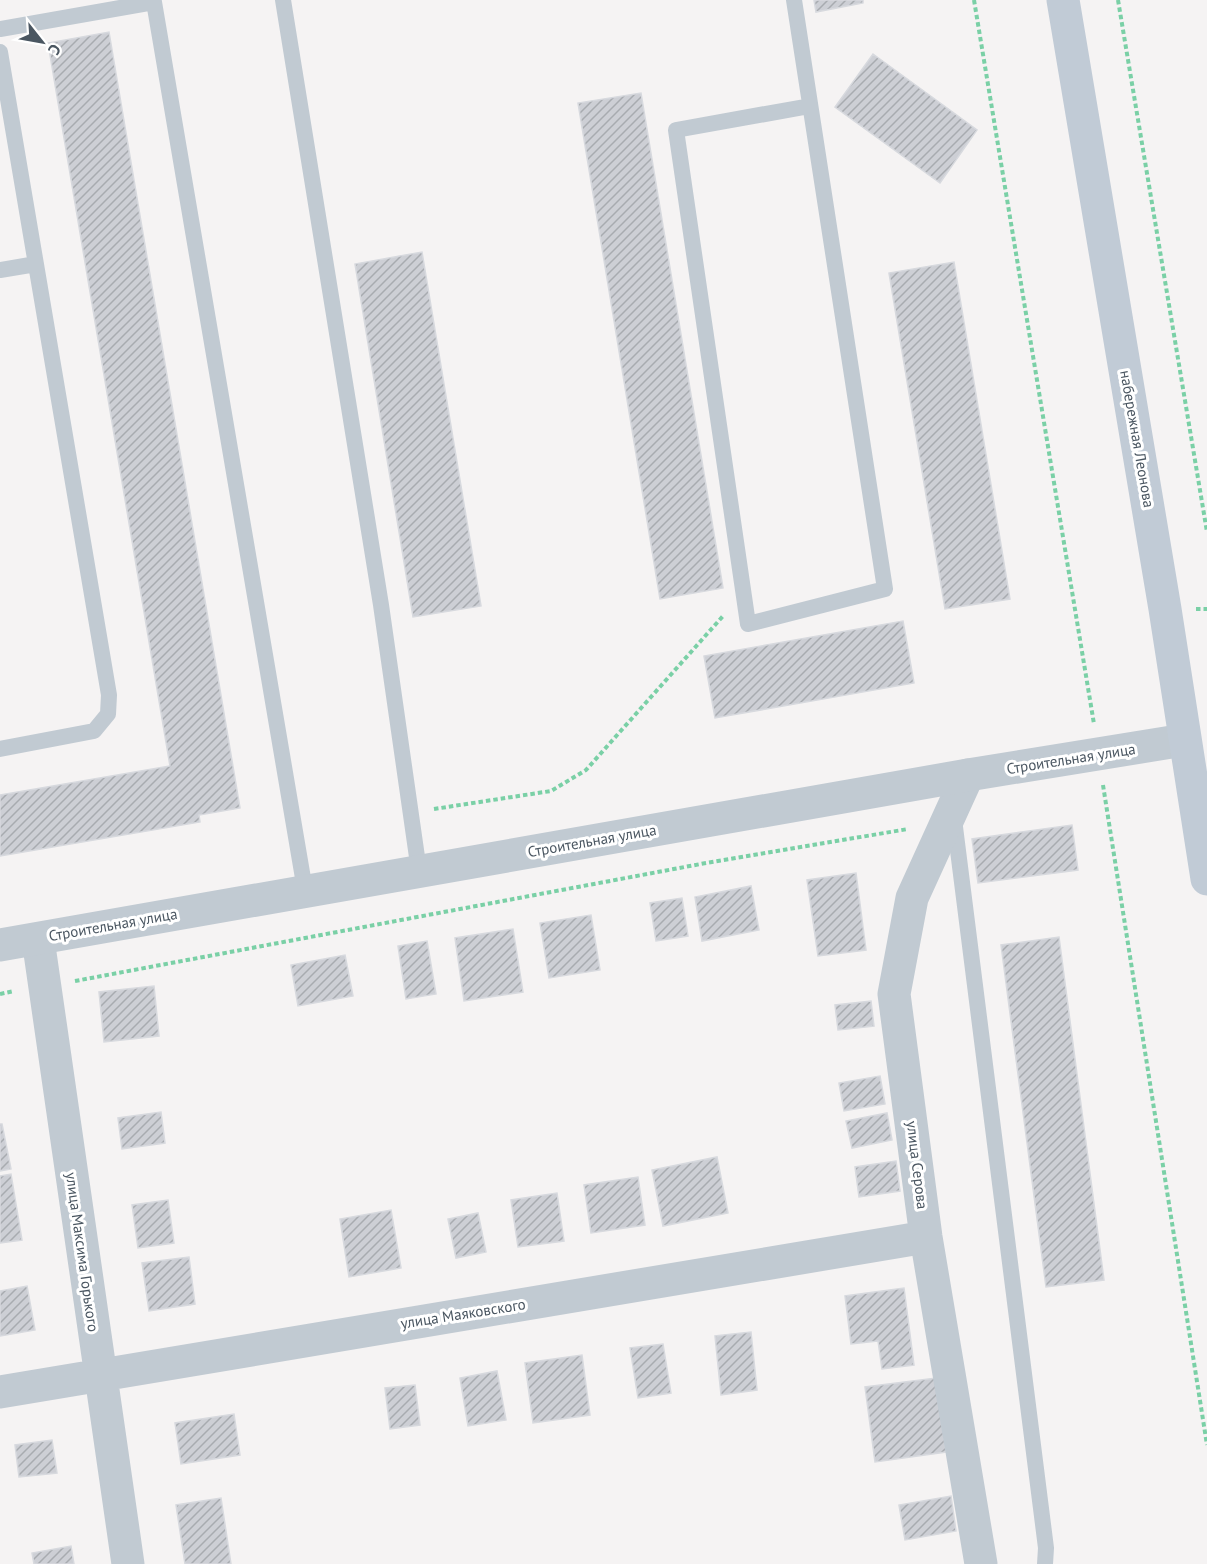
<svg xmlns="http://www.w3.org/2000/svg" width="1207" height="1564" viewBox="0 0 1207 1564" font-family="'PT Sans',sans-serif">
  <defs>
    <pattern id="building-hatch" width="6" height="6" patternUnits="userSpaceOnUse" patternTransform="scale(1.5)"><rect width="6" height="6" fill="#cdcfd5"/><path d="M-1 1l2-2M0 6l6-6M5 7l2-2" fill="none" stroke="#a8abb0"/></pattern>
  </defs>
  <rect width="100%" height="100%" fill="#f5f3f3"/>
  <path fill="url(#building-hatch)" stroke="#d7d9de" stroke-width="1.5" d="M 814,0 L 863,0 L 863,3 L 816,12 Z
    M 109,32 L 240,808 L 199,815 L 200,822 L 0,856 L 0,795 L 170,766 L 48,43 Z
    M 873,54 L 977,130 L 940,183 L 835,107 Z
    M 641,93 L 723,588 L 660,599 L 578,103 Z
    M 422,252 L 481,606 L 413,617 L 355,264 Z
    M 954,262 L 1010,599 L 945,609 L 889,273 Z
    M 903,621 L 914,683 L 715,718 L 704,656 Z
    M 1072,825 L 1078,870 L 978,883 L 972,839 Z
    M 856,873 L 866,950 L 818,956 L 807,880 Z
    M 751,886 L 759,930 L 702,941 L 695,897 Z
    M 682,898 L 688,936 L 656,941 L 650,903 Z
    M 591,915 L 600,970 L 549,978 L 540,923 Z
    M 513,929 L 523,992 L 464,1001 L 455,938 Z
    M 1059,937 L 1104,1280 L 1046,1287 L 1001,945 Z
    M 427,941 L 436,994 L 406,999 L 398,946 Z
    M 345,955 L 353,996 L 298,1006 L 291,965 Z
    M 154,986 L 159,1036 L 104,1042 L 99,992 Z
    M 871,1001 L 874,1026 L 838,1030 L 835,1005 Z
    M 880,1076 L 885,1104 L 844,1111 L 839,1083 Z
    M 161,1112 L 165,1143 L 122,1149 L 118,1118 Z
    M 887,1113 L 892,1140 L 852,1148 L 846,1121 Z
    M 0,1124 L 2,1124 L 11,1169 L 0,1171 Z
    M 717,1157 L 728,1213 L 663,1226 L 652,1170 Z
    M 896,1161 L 900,1191 L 859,1197 L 855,1167 Z
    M 11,1174 L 22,1240 L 0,1243 L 0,1176 Z
    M 638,1177 L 645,1225 L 591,1233 L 584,1185 Z
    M 557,1193 L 564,1241 L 518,1247 L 511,1200 Z
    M 168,1200 L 174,1243 L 138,1248 L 132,1205 Z
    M 391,1210 L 401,1268 L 349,1277 L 340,1219 Z
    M 478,1213 L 486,1252 L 456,1258 L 448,1219 Z
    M 189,1257 L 195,1304 L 149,1311 L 142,1263 Z
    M 27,1286 L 35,1330 L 0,1336 L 0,1291 Z
    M 904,1288 L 914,1365 L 882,1369 L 878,1341 L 851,1344 L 845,1296 Z
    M 751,1332 L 757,1390 L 721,1395 L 715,1336 Z
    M 663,1344 L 671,1393 L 638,1398 L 630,1348 Z
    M 582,1355 L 590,1415 L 533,1423 L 525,1363 Z
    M 497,1371 L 506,1420 L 468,1426 L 460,1378 Z
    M 936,1378 L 946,1452 L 875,1462 L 865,1387 Z
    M 415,1385 L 420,1425 L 390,1429 L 385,1388 Z
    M 234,1414 L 240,1455 L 181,1464 L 175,1423 Z
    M 52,1440 L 57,1473 L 19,1477 L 15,1445 Z
    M 951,1496 L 956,1531 L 905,1540 L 899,1505 Z
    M 221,1498 L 231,1564 L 185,1564 L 176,1505 Z
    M 71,1546 L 74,1564 L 34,1564 L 32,1553 Z"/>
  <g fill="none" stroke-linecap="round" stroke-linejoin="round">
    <path stroke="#7ad0a6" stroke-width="4" stroke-dasharray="4.5 3" stroke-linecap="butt" d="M 974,0 L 1094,724
      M 1118,0 L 1207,532
      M 1196,609 L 1207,609
      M 1103,785 L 1207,1445
      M 434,809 L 551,791 L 586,770 L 723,616
      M 75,981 L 706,863 L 908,829
      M 0,994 L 14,991"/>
    <path stroke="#c1cad2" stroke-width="16" d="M 283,0 L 381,605 L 419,871
      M 794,0 L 885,589 L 748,624 L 676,130 L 810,106
      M 0,29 L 154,2 L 305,890
      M 0,52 L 109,695 L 108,714 L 94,731 L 0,749
      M 0,270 L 36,264
      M 954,819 L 1046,1548 L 1045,1564"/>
    <path stroke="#c1cad2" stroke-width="33" d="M 968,775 L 912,898 L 894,994 L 926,1237 L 981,1564
      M 38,939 L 128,1564
      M 0,1392 L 926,1237"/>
    <path stroke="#c1cad2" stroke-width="33" d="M 0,945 L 968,775 L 1184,740"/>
    <path stroke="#c1cbd6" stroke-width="33" d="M 1063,0 L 1165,609 L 1207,879"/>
  </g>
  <g text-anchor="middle" stroke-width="6" stroke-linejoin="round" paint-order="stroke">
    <g font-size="15" fill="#4a5661" stroke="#fff">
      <text transform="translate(1137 439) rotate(80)" y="5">набережная Леонова</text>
      <text transform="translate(1071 759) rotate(-9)" y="5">Строительная улица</text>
      <text transform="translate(592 841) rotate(-10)" y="5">Строительная улица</text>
      <text transform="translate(113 925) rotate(-10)" y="5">Строительная улица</text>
      <text transform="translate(917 1165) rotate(83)" y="5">улица Серова</text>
      <text transform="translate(82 1252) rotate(82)" y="5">улица Максима Горького</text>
      <text transform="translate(463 1314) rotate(-9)" y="5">улица Маяковского</text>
    </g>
  </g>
  <g transform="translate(42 42) rotate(121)" stroke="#ffffff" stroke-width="4.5" paint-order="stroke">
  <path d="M0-4.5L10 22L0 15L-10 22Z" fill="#4a5661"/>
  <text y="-9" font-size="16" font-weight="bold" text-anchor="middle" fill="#4a5661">С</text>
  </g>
</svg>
